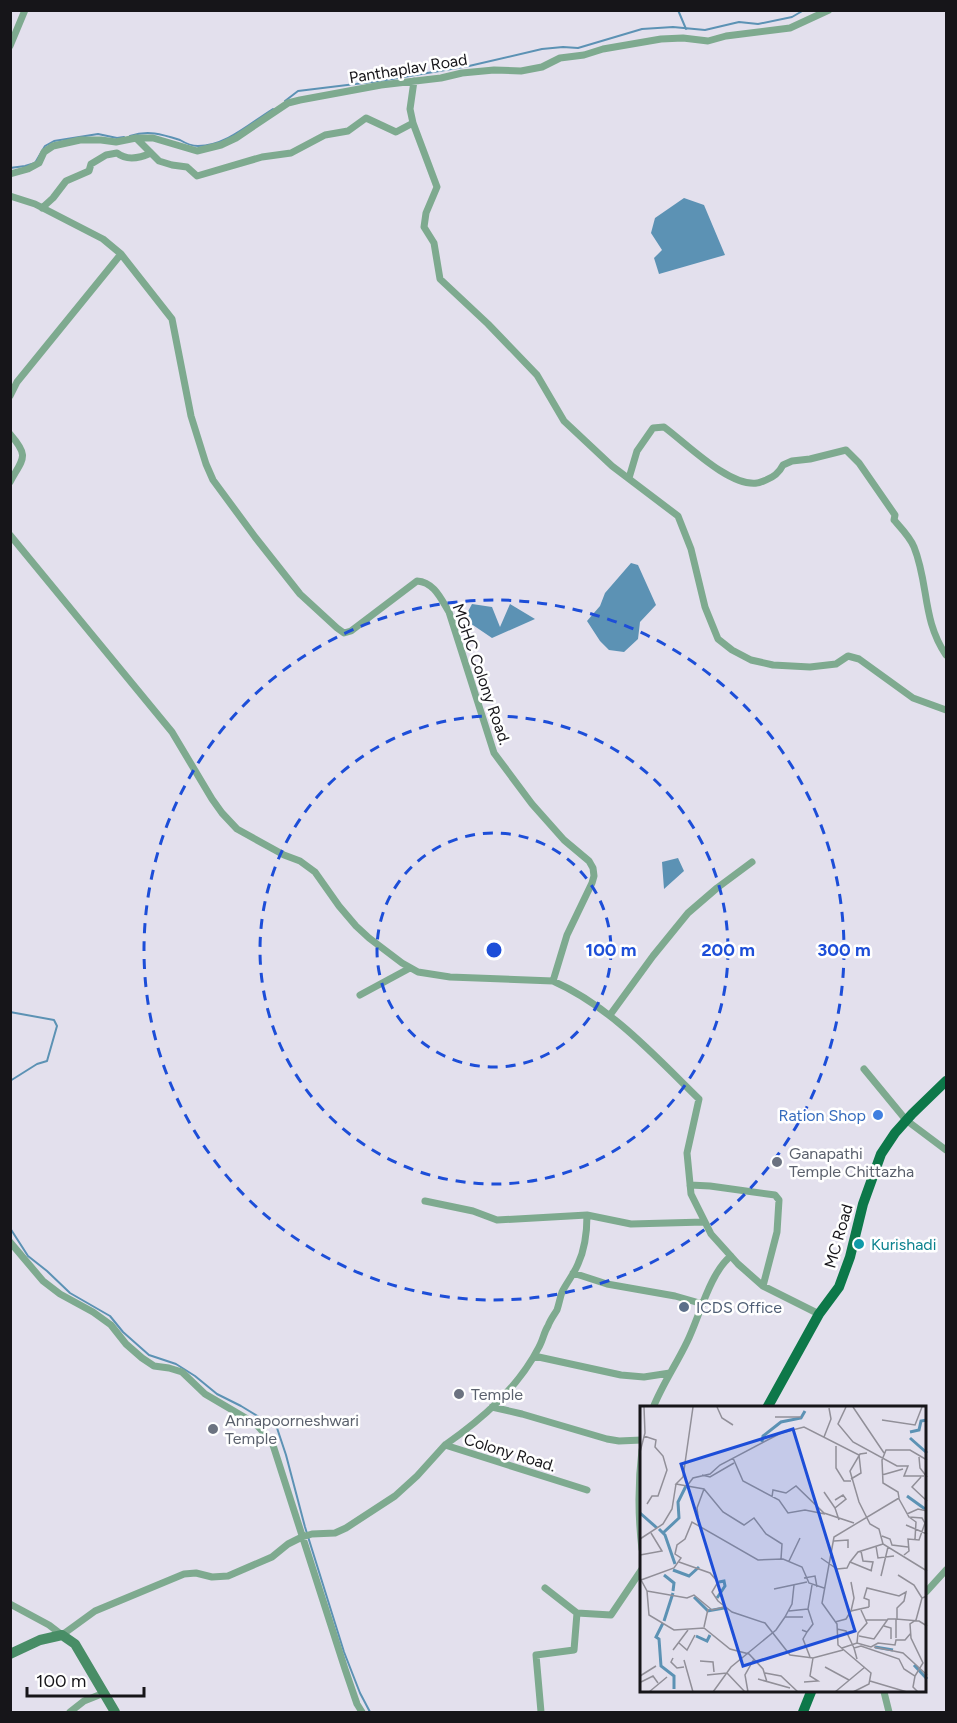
<svg xmlns="http://www.w3.org/2000/svg" width="957" height="1723" viewBox="0 0 957 1723" font-family="Figtree,sans-serif">
  <rect width="100%" height="100%" fill="#e3e0ed"/>
  <path fill="#5c92b4" d="M 684,198 L 704,205 L 725,255 L 659,274 L 654,258 L 662,250 L 651,233 L 655,218 Z
    M 631,563 L 638,565 L 656,605 L 640,622 L 638,639 L 624,652 L 609,650 L 600,641 L 587,621 L 600,606 L 605,593 Z
    M 472,604 L 492,607 L 500,627 L 510,604 L 535,619 L 492,638 L 464,619 Z
    M 678,858 L 684,871 L 664,889 L 662,862 Z"/>
  <g fill="none" stroke-linecap="round" stroke-linejoin="round">
    <path stroke="#5c92b4" stroke-width="2" d="M 678,10 L 686,29
      M 285,101 L 298,91 L 380,81 L 469,66 L 542,49 L 563,47 L 578,48 L 642,29 L 673,27 L 705,30 L 739,22 L 758,24 L 792,17 L 804,10
      M 130,136 C 148,130 161,134 180,140 C 185,143 192,146 198,146 C 226,146 250,123 273,109
      M 10,168 L 25,166 L 35,163 L 45,146 L 54,141 L 98,134 L 117,138 L 124,137
      M 10,1012 L 54,1020 L 57,1026 L 47,1061 L 37,1064 L 10,1081
      M 10,1228 L 28,1256 L 47,1271 L 70,1293 L 110,1316 L 123,1332 L 149,1355 L 176,1364 L 195,1376 L 217,1394 L 241,1406 L 277,1428 L 286,1455 L 305,1527 L 344,1652 L 360,1693 L 370,1712"/>
    <path stroke="#7eaa8f" stroke-width="7" d="M 10,46 L 25,10
      M 414,81 L 410,109 L 413,123 L 437,187 L 426,213 L 424,227 L 434,243 L 440,279 L 488,324 L 537,375 L 564,421 L 612,466 L 678,516 L 691,549 L 705,607 L 718,639 L 732,650 L 751,660 L 773,665 L 810,667 L 836,664 L 848,656 L 859,659 L 913,698 L 946,710
      M 136,138 L 159,161 L 172,165 L 187,167 L 197,176 L 262,157 L 291,153 L 325,135 L 348,131 L 366,118 L 396,132 L 413,123
      M 10,174 L 28,169 L 39,163 L 44,152 L 53,146 L 80,140 L 101,140 L 116,142 L 136,138 L 153,138 L 197,151 L 221,145 L 236,138 L 288,103 L 300,100 L 381,85 L 441,78 L 462,73 L 494,70 L 521,71 L 542,67 L 560,58 L 584,55 L 603,49 L 661,39 L 683,38 L 708,41 L 726,36 L 790,28 L 829,10
      M 10,196 L 35,204 L 103,239 L 121,254 L 172,319 L 191,416 L 206,464 L 213,480 L 255,537 L 300,594 L 337,628 L 344,633 L 351,631 L 417,581 C 434,582 441,599 449,612 L 494,753 L 532,804 L 564,840 L 589,861 L 593,868 L 594,876 L 592,883 L 567,935 L 553,981
      M 42,208 L 53,198 L 66,181 L 89,171 L 91,164 L 106,155 L 117,153 C 127,161 140,158 151,153
      M 10,396 L 17,382 L 121,254
      M 10,434 C 30,457 23,458 10,482
      M 629,478 L 637,451 L 653,428 L 664,427 C 686,443 729,487 757,483 C 760,483 763,481 766,480 C 774,477 779,473 783,465 L 792,461 L 810,459 L 846,450 L 859,463 L 895,515 L 894,520 C 901,528 910,537 914,547 C 929,584 922,620 946,655
      M 10,535 L 172,732 L 212,799 L 222,813 L 237,829 L 284,855 L 300,861 L 315,872 L 339,906 L 356,926 L 369,938 L 402,963 L 418,972 L 450,977 L 553,981 C 611,1007 654,1055 699,1099 L 687,1153 L 691,1194 L 711,1234 L 738,1264 L 763,1286 L 819,1314
      M 360,995 L 410,968
      M 610,1015 L 653,956 L 688,913 L 717,888 L 752,862
      M 864,1069 L 906,1120 L 946,1150
      M 690,1185 L 710,1186 L 775,1195 L 779,1200 L 777,1232 L 763,1286
      M 425,1201 L 473,1211 L 497,1220 L 587,1215 L 631,1224 L 704,1222
      M 10,1242 L 43,1281 L 60,1294 L 93,1312 L 111,1325 L 126,1344 L 142,1358 L 154,1366 L 169,1368 L 182,1372 L 205,1394 L 256,1424 L 272,1442 L 345,1669 L 357,1704 L 362,1712
      M 573,1273 L 607,1284 L 675,1296 L 703,1304
      M 534,1356 L 621,1375 L 644,1377 L 670,1373
      M 492,1407 L 522,1414 L 607,1439 L 619,1441 L 642,1440
      M 653,1408 C 662,1385 676,1365 687,1342 C 699,1318 710,1272 731,1256
      M 642,1450 C 638,1483 638,1516 642,1549
      M 587,1490 L 445,1445 C 482,1419 518,1388 539,1347 C 543,1340 544,1332 548,1326 C 550,1320 554,1315 557,1310 C 559,1304 560,1298 562,1292 C 567,1282 574,1274 578,1264 C 585,1249 587,1231 587,1215
      M 926,1592 L 946,1570
      M 10,1604 L 49,1625 L 62,1635 L 95,1611 L 184,1574 L 196,1573 L 212,1577 L 228,1576 L 272,1557 L 288,1544 L 302,1537 L 312,1534 L 335,1533 L 346,1528 L 395,1496 L 417,1476 L 445,1445
      M 577,1613 L 611,1615 L 642,1569
      M 884,1692 L 889,1712
      M 70,1712 L 84,1701 L 104,1693
      M 541,1712 L 536,1655 L 574,1650 L 577,1613 L 545,1588"/>
    <path stroke="#488d66" stroke-width="10" d="M 10,1654 L 40,1640 L 62,1635 L 75,1644 L 115,1712"/>
    <path stroke="#0d7849" stroke-width="10" d="M 767,1408 L 819,1314 L 839,1287 L 850,1257 L 863,1204 L 881,1154 L 895,1133 L 912,1114 L 946,1081
      M 803,1712 L 811,1692"/>
  </g>
  <g fill="none" stroke="#1d4ed8" stroke-width="3" stroke-dasharray="10 8">
    <circle cx="494" cy="950" r="117"/>
    <circle cx="494" cy="950" r="234"/>
    <circle cx="494" cy="950" r="350"/>
  </g>
  <circle fill="#3f7fe0" stroke="#fff" stroke-width="2" cx="878" cy="1115" r="6"/>
  <g fill="#6b7280" stroke="#fff" stroke-width="2">
    <circle cx="777" cy="1162" r="6"/>
    <circle cx="459" cy="1394" r="6"/>
    <circle cx="213" cy="1429" r="6"/>
  </g>
  <circle fill="#0f9aa8" stroke="#fff" stroke-width="2" cx="859" cy="1244" r="6"/>
  <circle fill="#5c6f8a" stroke="#fff" stroke-width="2" cx="684" cy="1307" r="6"/>
  <g text-anchor="middle" stroke-width="5" stroke-linejoin="round" paint-order="stroke">
    <g font-size="16" fill="#161519" stroke="#fff">
      <text transform="translate(408 68) rotate(-9)" y="6">Panthaplav Road</text>
      <text transform="translate(482 674) rotate(71)" y="6">MGHC Colony Road.</text>
      <text transform="translate(838 1236) rotate(-74)" y="6">MC Road</text>
      <text transform="translate(510 1452) rotate(17)" y="6">Colony Road.</text>
    </g>
    <g font-size="16" fill="#366cbe" stroke="#fff" text-anchor="end">
      <text x="866" y="1121">Ration Shop</text>
    </g>
    <g font-size="16" fill="#5b616d" stroke="#fff" text-anchor="start">
      <text x="789" y="1159">Ganapathi<tspan x="789" dy="18">Temple Chittazha</tspan></text>
      <text x="471" y="1400">Temple</text>
      <text x="225" y="1426">Annapoorneshwari<tspan x="225" dy="18">Temple</tspan></text>
    </g>
    <g font-size="16" fill="#0d838f" stroke="#fff" text-anchor="start">
      <text x="871" y="1250">Kurishadi</text>
    </g>
    <g font-size="16" fill="#4e5e75" stroke="#fff" text-anchor="start">
      <text x="696" y="1313">ICDS Office</text>
    </g>
  </g>
  <g transform="translate(640 1406)">
    <rect width="286" height="286" fill="#e3e0ed"/>
    <path fill="none" stroke="#5c92b4" stroke-width="3" d="M 270,26 L 279,24 L 281,15 L 287,14M 270,32 L 287,47M 122,36 L 123,30 L 141,16 L 161,12 L 165,5M 267,90 L 285,103M 0,107 L 17,122M 19,123 L 25,129 L 35,158M 23,127 L 39,112 L 38,96 L 46,80M 33,164 L 49,170 L 59,161M 24,169 L 34,177 L 33,185M 54,191 L 68,205 L 84,202M 77,192 L 85,180 L 84,175 L 79,176M 24,215 L 33,187M 23,217 L 16,231 L 19,233 L 21,260 L 34,270 L 34,283M 56,230 L 67,235 L 70,229M 235,241 L 253,244M 274,259 L 287,273"/>
    <path fill="none" stroke="#918f98" stroke-width="1.5" d="M 53,1 L 43,71 L 36,78 L 64,83 L 83,106 L 104,119 L 114,112 L 126,128 L 142,138 L 141,153M 77,1 L 82,12 L 93,19M 206,1 L 198,18 L 213,36 L 257,60 L 268,60 L 264,70 L 284,70M 213,1 L 244,47M 135,11 L 161,11M 242,14 L 275,19 L 282,1M 4,30 L 16,34 L 15,41 L 23,50 L 27,64 L 18,90 L 12,90 L 7,98M 184,31 L 191,13 L 189,2M 196,40 L 196,62 L 204,75 L 211,75M 0,46 L 5,27 L 4,1M 227,47 L 220,48 L 210,65 L 219,96 L 230,118 L 239,123 L 243,138 L 287,165M 279,51 L 280,62 L 287,71M 93,52 L 103,75 L 139,94 L 148,107 L 165,104 L 185,108M 62,69 L 70,71 L 94,57M 242,69 L 263,63M 281,71 L 272,81 L 287,95M 47,80 L 53,72 L 70,68 L 80,59 L 141,27 L 164,21 L 219,49 L 221,67 L 211,73M 184,86 L 195,102M 132,91 L 133,84 L 146,87 L 156,80 L 184,107 L 214,117M 259,93 L 269,111 L 282,112 L 285,117 L 279,134 L 268,133 L 269,145 L 264,149M 195,94 L 203,89 L 206,93 L 195,102 L 199,114M 267,108 L 278,103 L 287,105M 269,111 L 276,116 L 275,133M 59,118 L 57,102 L 64,83M 266,119 L 287,128M 242,130 L 250,133 L 252,139 L 268,141M 0,133 L 23,118 L 32,103 L 36,78M 194,135 L 208,134 L 208,142M 236,140 L 238,152 L 254,150M 221,145 L 223,155 L 233,156 L 231,165M 0,149 L 22,145 L 11,127M 181,152 L 197,163 L 207,162 L 210,156 L 232,165M 149,155 L 160,132M 39,156 L 70,167 L 78,176 L 72,186 L 78,195 L 92,206 L 125,217 L 150,249 L 173,252 L 203,244M 210,156 L 218,146 L 243,138M 258,169 L 274,179 L 282,192M 241,170 L 248,141M 0,172 L 7,185 L 9,209 L 34,224 L 64,222 L 90,243 L 109,248 L 123,263 L 127,276M 164,172 L 175,170 L 177,181M 1,174 L 34,162 L 41,152 L 35,148 L 37,139 L 45,133 L 52,116 L 118,154 L 143,153 L 162,161 L 169,177 L 184,182M 211,176 L 214,192 L 211,205M 154,179 L 152,198 L 145,211 L 163,211M 134,183 L 167,176M 7,185 L 47,192 L 54,189 L 72,204 L 84,201M 229,201 L 229,194 L 224,192 L 227,182 L 259,190 L 266,186 L 264,195 L 257,202 L 257,213M 149,205 L 168,203M 226,214 L 247,214M 276,214 L 282,192 L 287,190M 195,216 L 206,213 L 211,205 L 229,201M 244,220 L 251,222 L 251,233M 64,221 L 68,203M 197,223 L 206,225 L 214,242M 162,224 L 167,226 L 163,233 L 170,251M 167,226 L 173,218 L 168,203 L 172,179M 219,230 L 234,233 L 248,213 L 256,213M 256,232 L 256,213 L 279,215 L 287,220M 39,237 L 47,244 L 55,229M 217,237 L 218,227 L 227,217 L 221,204M 234,241 L 263,247 L 287,269M 202,242 L 217,237 L 231,241 L 238,237 L 255,239 L 256,234 L 265,234 L 271,227M 33,244 L 48,224M 33,252 L 31,256 L 37,262 L 44,261M 217,253 L 214,242 L 221,240 L 259,253 L 264,263 L 275,270 L 273,281 L 278,286M 44,254 L 53,286M 60,255 L 73,256 L 74,266M 185,261 L 209,274M 125,267 L 141,270 L 158,286M 67,269 L 87,267 L 105,286M 0,270 L 16,260M 275,270 L 283,257 L 271,232 L 270,218 L 276,214M 118,273 L 150,282M 230,275 L 267,286M 1,276 L 13,270 L 18,277M 164,276 L 178,275 L 170,270 L 173,252M 9,286 L 27,271M 73,286 L 91,261 L 136,224 L 145,211M 108,286 L 105,269 L 114,253M 195,286 L 225,261M 213,286 L 229,278 L 231,267 L 198,239 L 197,218 L 182,197 L 194,131 L 259,92 L 258,86 L 243,77 L 242,54 L 246,44 L 270,44 L 287,54"/>
    <path fill="#1d4ed8" fill-opacity="0.15" stroke="#1d4ed8" stroke-width="3" d="M 153,23 L 215,225 L 103,260 L 41,58 Z"/>
    <rect width="286" height="286" fill="none" stroke="#161519" stroke-width="3"/>
  </g>
  <circle cx="494" cy="950" r="9" fill="#1d4ed8" stroke="#fff" stroke-width="3"/>
  <g font-size="18" text-anchor="middle" font-weight="bold" fill="#1d4ed8" stroke="#fff" stroke-width="5" stroke-linejoin="round" paint-order="stroke">
    <text x="611" y="956">100 m</text>
    <text x="728" y="956">200 m</text>
    <text x="844" y="956">300 m</text>
  </g>
  <rect width="957" height="1723" fill="none" stroke="#161519" stroke-width="24"/>
  <path d="M27 1687v9h117v-9" fill="none" stroke="#161519" stroke-width="3"/>
  <text x="36" y="1687" font-size="18" fill="#161519" stroke="#ffffff" stroke-width="4.5" paint-order="stroke">100 m</text>
</svg>
